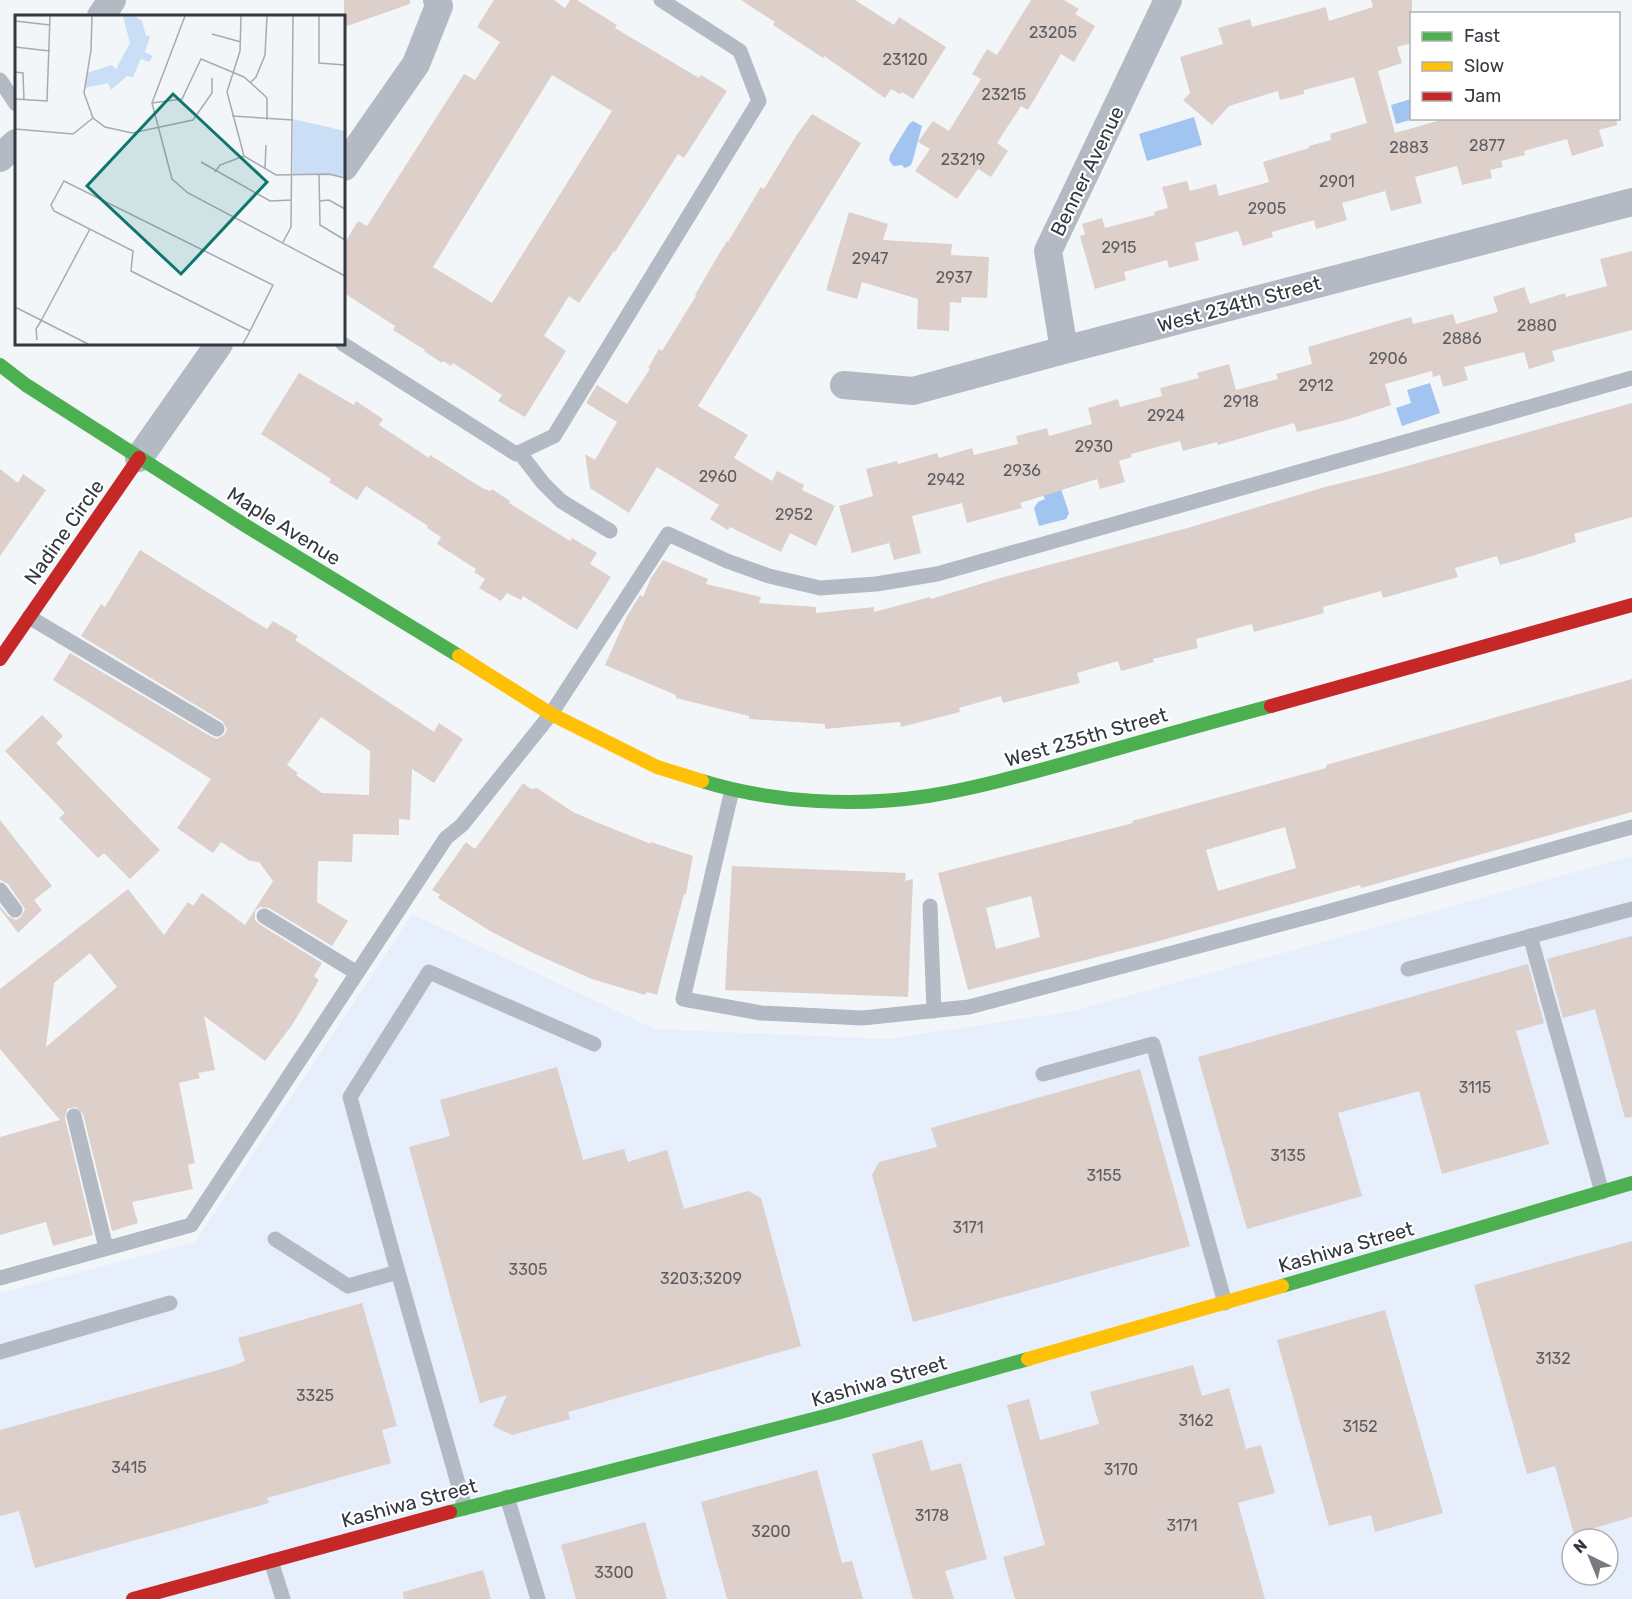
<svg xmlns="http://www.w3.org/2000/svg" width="1632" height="1599" viewBox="0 0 1632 1599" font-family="Rubik,sans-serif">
  <rect width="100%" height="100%" fill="#f3f6f9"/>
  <path fill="#e6effb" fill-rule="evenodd" d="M 1632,856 L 1632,1599 L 0,1599 L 0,1293 L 195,1242 L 412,914 L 655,1029 L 889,1039 L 1073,1011 ZM 1572,1539 L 1608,1539 L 1608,1575 L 1572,1575 Z"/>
  <path fill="#a1c4f0" d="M 1411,99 L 1412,118 L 1414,119 L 1396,124 L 1391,105 Z
    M 1194,117 L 1202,145 L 1147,161 L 1139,134 Z
    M 913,121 L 922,126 L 912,163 L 910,166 L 904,168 L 902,165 L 893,166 L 889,160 L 890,155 L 909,124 Z
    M 1430,383 L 1440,413 L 1402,426 L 1396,408 L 1411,403 L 1407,390 Z
    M 1061,489 L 1069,513 L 1066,519 L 1039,526 L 1034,508 L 1038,502 L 1045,499 L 1043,495 Z"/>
  <path fill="#ddcfca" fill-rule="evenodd" d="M 344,0 L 410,0 L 410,4 L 344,27 Z
    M 494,0 L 554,0 L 565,8 L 570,0 L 577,0 L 617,25 L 615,28 L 699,78 L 701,75 L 727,91 L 684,158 L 678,154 L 615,252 L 614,251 L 579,303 L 569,296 L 544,336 L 566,351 L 525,417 L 498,401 L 502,395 L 453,363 L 451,366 L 443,361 L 442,363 L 424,351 L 425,350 L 393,330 L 395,326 L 344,293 L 344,244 L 358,221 L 367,226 L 464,74 L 475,80 L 500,42 L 477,27 ZM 552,75 L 612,111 L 492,303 L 433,267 Z
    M 741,0 L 855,0 L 894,25 L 899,17 L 946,47 L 913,99 L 902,92 L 900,94 L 891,89 L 885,98 L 824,56 L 823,58 L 773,25 L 775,22 Z
    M 1031,0 L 1064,0 L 1079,9 L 1075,14 L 1095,26 L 1074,62 L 1061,54 L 1028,110 L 1021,106 L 997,143 L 1008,151 L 991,177 L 978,169 L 957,199 L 915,171 L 930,149 L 918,142 L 933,121 L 949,131 L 981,79 L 972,74 L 987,49 L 997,55 Z
    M 1371,0 L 1412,0 L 1412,43 L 1397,47 L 1402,63 L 1378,71 L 1395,133 L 1448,118 L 1616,118 L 1617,125 L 1599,130 L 1604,146 L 1572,156 L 1567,139 L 1524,151 L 1525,155 L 1501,161 L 1503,167 L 1490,170 L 1492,178 L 1462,185 L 1457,166 L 1415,177 L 1422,203 L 1391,211 L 1385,191 L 1342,203 L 1347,220 L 1316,229 L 1314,220 L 1272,232 L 1273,237 L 1243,246 L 1238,231 L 1195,243 L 1199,260 L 1169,268 L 1167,260 L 1124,272 L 1126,280 L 1095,289 L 1080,236 L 1085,234 L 1082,224 L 1102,218 L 1105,228 L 1155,215 L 1154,212 L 1168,208 L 1162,187 L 1187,181 L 1190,191 L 1216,184 L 1219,196 L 1269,182 L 1263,162 L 1309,148 L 1309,146 L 1331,140 L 1330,134 L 1367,123 L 1354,77 L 1304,90 L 1304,94 L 1280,100 L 1278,91 L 1229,106 L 1212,125 L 1183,100 L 1190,93 L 1180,57 L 1223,44 L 1218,28 L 1250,19 L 1252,27 L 1326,7 L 1329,21 L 1373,7 Z
    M 812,114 L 861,143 L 698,406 L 748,435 L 734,458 L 772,481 L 777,471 L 804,485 L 802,490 L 835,506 L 816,546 L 790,533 L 781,552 L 730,527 L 728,530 L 710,519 L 719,505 L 657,467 L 629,513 L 590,488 L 585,454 L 595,460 L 617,422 L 586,403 L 597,385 L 627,404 L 650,369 L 648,368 L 659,349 L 662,351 L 696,296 L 695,295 L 716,259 L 727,241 L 728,242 L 761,187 L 764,189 L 796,136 Z
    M 849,212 L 888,224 L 883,240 L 952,244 L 951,255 L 989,257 L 987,298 L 962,297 L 961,303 L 950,302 L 949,331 L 917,329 L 918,299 L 862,282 L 857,299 L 826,290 Z
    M 1632,251 L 1632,330 L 1552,351 L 1555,361 L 1529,369 L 1524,352 L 1464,367 L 1468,380 L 1443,387 L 1440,375 L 1433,377 L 1432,371 L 1385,384 L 1391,405 L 1346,420 L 1297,432 L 1294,423 L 1218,445 L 1217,442 L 1183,451 L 1180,441 L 1131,454 L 1132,457 L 1119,461 L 1125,482 L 1100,489 L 1097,479 L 1020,503 L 1022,508 L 967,523 L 962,503 L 912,516 L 921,553 L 894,560 L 889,543 L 852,553 L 839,506 L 873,496 L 866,469 L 897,461 L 898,464 L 937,453 L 939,458 L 972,448 L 974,455 L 1018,444 L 1016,436 L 1047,428 L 1049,436 L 1092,424 L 1088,408 L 1118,399 L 1120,407 L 1162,396 L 1160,388 L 1199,378 L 1197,373 L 1229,364 L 1236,390 L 1278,379 L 1276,374 L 1312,364 L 1308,347 L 1411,317 L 1413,324 L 1453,314 L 1456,324 L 1498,312 L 1493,297 L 1524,287 L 1530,304 L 1565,293 L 1566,297 L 1607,286 L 1600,259 Z
    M 299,373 L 354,405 L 356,401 L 383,419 L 379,425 L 429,458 L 430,455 L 482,488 L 490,491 L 492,489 L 510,501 L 509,503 L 570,541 L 572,538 L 597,553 L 590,564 L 611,577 L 577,630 L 523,596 L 521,600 L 507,593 L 501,601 L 479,588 L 485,579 L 474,572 L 476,569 L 437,544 L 441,537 L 427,528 L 428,526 L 366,486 L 357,500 L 329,482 L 331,479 L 261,434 Z
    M 1632,403 L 1632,517 L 1574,534 L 1576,542 L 1532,556 L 1500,565 L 1497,556 L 1455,568 L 1458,577 L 1383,598 L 1381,591 L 1323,607 L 1324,613 L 1254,632 L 1252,624 L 1196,639 L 1198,648 L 1153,659 L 1154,662 L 1121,671 L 1118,661 L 1077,673 L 1080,683 L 1003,703 L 1001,696 L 959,708 L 960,712 L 901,727 L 900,722 L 825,729 L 825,724 L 749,719 L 749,716 L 676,698 L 676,695 L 605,665 L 627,616 L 640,595 L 643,597 L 651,578 L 663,560 L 708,579 L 706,584 L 761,597 L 759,603 L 816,607 L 816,613 L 874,607 L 874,612 L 930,597 L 931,599 L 1000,578 L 1191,527 L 1325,487 L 1378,474 Z
    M 0,469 L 18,483 L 23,474 L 46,490 L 0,556 Z
    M 140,550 L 267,629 L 273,621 L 298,636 L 295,640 L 434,732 L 439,723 L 463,739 L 434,783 L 412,769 L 410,820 L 399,819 L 399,835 L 353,834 L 352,862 L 318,861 L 317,902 L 348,921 L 332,946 L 269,908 L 260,907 L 255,911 L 255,920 L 259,924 L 322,963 L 314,976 L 319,980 L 292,1025 L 265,1061 L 204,1016 L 215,1070 L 198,1073 L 200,1078 L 179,1083 L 195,1163 L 188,1165 L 193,1189 L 132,1202 L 138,1223 L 112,1231 L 83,1114 L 76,1107 L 67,1109 L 65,1118 L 93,1235 L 53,1246 L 46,1222 L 0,1235 L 0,1137 L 60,1120 L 0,1049 L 0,989 L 128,889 L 164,935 L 188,902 L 193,906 L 202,893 L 245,925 L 273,881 L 259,862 L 250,861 L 221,842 L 213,853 L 177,828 L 211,779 L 53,680 L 70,653 L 212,737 L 217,739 L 225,734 L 227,729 L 222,721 L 81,636 L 101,604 L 105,607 ZM 321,717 L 370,751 L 369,795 L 322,793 L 296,775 L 298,773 L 287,765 ZM 90,953 L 117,987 L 46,1047 L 54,983 Z
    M 1632,679 L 1632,812 L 1361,888 L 1360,885 L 1148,944 L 968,990 L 938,873 L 1133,823 L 1132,821 L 1326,768 L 1326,765 ZM 1285,827 L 1296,868 L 1218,891 L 1206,850 ZM 1031,896 L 1040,937 L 996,949 L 986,908 Z
    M 42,715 L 63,736 L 56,743 L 160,850 L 130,879 L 104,853 L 98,858 L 59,818 L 65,813 L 5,751 Z
    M 523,783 L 531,789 L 537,788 L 573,812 L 596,822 L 651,844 L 651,842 L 693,856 L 686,894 L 684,894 L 657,995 L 647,992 L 645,995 L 592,979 L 535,954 L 490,931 L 438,898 L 440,895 L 432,890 L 466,842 L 475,849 Z
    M 0,820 L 52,886 L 34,900 L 42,910 L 18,933 L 0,909 L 0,906 L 8,916 L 16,920 L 21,917 L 25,909 L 8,884 L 0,880 Z
    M 732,866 L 906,873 L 905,881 L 913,879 L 908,997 L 725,990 Z
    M 1632,936 L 1632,1117 L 1625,1118 L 1595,1009 L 1563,1018 L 1547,959 Z
    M 1528,964 L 1544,1023 L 1516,1031 L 1549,1144 L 1442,1174 L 1419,1091 L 1338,1113 L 1362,1196 L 1247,1229 L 1198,1057 Z
    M 557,1067 L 583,1160 L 624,1149 L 628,1162 L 667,1150 L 684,1209 L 748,1191 L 761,1198 L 801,1346 L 568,1412 L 570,1419 L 512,1435 L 493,1426 L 507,1395 L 480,1403 L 409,1147 L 450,1136 L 440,1100 Z
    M 1140,1069 L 1190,1246 L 913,1322 L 872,1175 L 879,1162 L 937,1147 L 931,1128 Z
    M 1632,1241 L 1632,1517 L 1574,1534 L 1555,1466 L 1527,1474 L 1474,1285 Z
    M 362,1303 L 397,1426 L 382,1430 L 391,1463 L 267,1498 L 269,1503 L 35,1568 L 19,1511 L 0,1516 L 0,1430 L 233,1366 L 245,1361 L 238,1338 Z
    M 1385,1310 L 1443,1513 L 1375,1532 L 1371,1515 L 1329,1526 L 1277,1340 Z
    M 1193,1365 L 1202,1396 L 1229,1388 L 1246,1449 L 1261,1445 L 1275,1493 L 1238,1503 L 1265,1599 L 1015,1599 L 1003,1557 L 1045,1545 L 1007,1405 L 1029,1399 L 1040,1440 L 1099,1424 L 1090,1392 Z
    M 922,1440 L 931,1471 L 961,1463 L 987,1559 L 945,1571 L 954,1599 L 913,1599 L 872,1454 Z
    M 817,1470 L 842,1563 L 852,1561 L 863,1599 L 727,1599 L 701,1502 Z
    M 645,1522 L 667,1599 L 576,1599 L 561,1545 Z
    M 483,1570 L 491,1599 L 404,1599 L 403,1592 Z"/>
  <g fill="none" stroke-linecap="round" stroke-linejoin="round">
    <path stroke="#b3bac3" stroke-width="15" d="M 0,80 L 16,104
      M 343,344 L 516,454 L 554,436 L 759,101 L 740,51 L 661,0
      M 519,452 L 543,483 L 561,501 L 610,531
      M 29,617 L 217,729
      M 732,790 L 683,999 L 761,1013 L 862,1018 L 969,1007 L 1323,913 L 1632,827
      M 0,890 L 15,910
      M 930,906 L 934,1011
      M 264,916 L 357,973
      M 1530,936 L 1602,1192
      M 1408,969 L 1632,909
      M 1043,1074 L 1153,1044 L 1225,1303
      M 74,1116 L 106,1248
      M 275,1239 L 348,1286 L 398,1272
      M 0,1278 L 191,1225 L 446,838 L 462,825 L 551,714 L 668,534 L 727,561 L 769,576 L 820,588 L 876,584 L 937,574 L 1632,378
      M 0,1352 L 170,1303
      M 507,1497 L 538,1599
      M 465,1508 L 394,1258 L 350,1097 L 429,972 L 594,1044
      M 271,1561 L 283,1599"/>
    <path stroke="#b3bac3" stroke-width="28" d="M 101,16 L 112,0
      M 0,158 L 16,143
      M 344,167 L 416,64 L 439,6 L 437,0
      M 1064,350 L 1048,251 L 1168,0
      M 844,385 L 913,391 L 1064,350 L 1632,202
      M 139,458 L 219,344"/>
    <path stroke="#4caf50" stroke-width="14" d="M 0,365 L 26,385 L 243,524 L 459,656
      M 702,781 C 773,803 855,807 928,796 C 983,787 1037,771 1091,756 C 1151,739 1211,722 1271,706
      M 1282,1286 L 1632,1183
      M 450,1512 L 837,1413 L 1028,1359"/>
    <path stroke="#ffc107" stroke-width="14" d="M 459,656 L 551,714 L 657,767 L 702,781
      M 1028,1359 L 1282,1286"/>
    <path stroke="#c62828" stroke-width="14" d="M 0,659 L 139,458
      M 1271,706 L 1632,605
      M 133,1599 L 450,1512"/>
  </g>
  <g text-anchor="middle" stroke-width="4.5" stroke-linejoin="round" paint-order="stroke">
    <g font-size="16" fill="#5e5e62">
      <text x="1053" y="38">23205</text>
      <text x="905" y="65">23120</text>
      <text x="1004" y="100">23215</text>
      <text x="1487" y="151">2877</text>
      <text x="1409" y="153">2883</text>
      <text x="963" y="165">23219</text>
      <text x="1337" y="187">2901</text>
      <text x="1267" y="214">2905</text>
      <text x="1119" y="253">2915</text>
      <text x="870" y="264">2947</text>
      <text x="954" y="283">2937</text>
      <text x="1537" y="331">2880</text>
      <text x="1462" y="344">2886</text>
      <text x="1388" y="364">2906</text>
      <text x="1316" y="391">2912</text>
      <text x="1241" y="407">2918</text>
      <text x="1166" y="421">2924</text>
      <text x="1094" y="452">2930</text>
      <text x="1022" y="476">2936</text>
      <text x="718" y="482">2960</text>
      <text x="946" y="485">2942</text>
      <text x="794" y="520">2952</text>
      <text x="1475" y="1093">3115</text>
      <text x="1288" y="1161">3135</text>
      <text x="1104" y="1181">3155</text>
      <text x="968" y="1233">3171</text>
      <text x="528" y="1275">3305</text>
      <text x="701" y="1284">3203;3209</text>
      <text x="1553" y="1364">3132</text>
      <text x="315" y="1401">3325</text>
      <text x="1196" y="1426">3162</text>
      <text x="1360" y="1432">3152</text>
      <text x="129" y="1473">3415</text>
      <text x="1121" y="1475">3170</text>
      <text x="932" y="1521">3178</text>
      <text x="1182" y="1531">3171</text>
      <text x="771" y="1537">3200</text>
      <text x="614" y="1578">3300</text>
    </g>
    <g font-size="20" fill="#343940" stroke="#fff">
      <text transform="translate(1087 171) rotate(-64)" y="7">Benner Avenue</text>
      <text transform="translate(1239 304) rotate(-15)" y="7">West 234th Street</text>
      <text transform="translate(284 526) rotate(32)" y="7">Maple Avenue</text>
      <text transform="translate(64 532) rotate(-55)" y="7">Nadine Circle</text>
      <text transform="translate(1086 737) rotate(-16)" y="7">West 235th Street</text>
      <text transform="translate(1346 1247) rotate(-16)" y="7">Kashiwa Street</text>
      <text transform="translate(879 1381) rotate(-16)" y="7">Kashiwa Street</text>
      <text transform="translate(409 1503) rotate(-15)" y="7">Kashiwa Street</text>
    </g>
  </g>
  <g transform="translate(15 15)">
    <rect width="330" height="330" fill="#f3f6f9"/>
    <path d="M 108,1 L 120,1 L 127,6 L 131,21 L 135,21 L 130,37 L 138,41 L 134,47 L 126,44 L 118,62 L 112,61 L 96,75 L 93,68 L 69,73 L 72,58 L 97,50 L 101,54 L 115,28 ZM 278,104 L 330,116 L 330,161 L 278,160 Z" fill="#cadef6"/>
    <path fill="none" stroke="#a7aaaf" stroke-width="1.5" d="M 77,1 L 76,35 L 69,78 L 78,103 L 90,112 L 117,118 L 178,105 L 197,78 L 197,63M 170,1 L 137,88 L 157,164 L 173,178 L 330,261M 226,1 L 225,36 L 212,77 L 229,141M 304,1 L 304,48 L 330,50M 0,6 L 35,10M 197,19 L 226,27M 0,32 L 35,36M 0,57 L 8,58 L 9,85M 235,68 L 241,62 L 250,40 L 252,1M 0,84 L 32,86 L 35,1M 137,88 L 167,84 L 186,44 L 229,62 L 248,79 L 252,83 L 252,105M 217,101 L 278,105M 0,114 L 58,119 L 78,103M 229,141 L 261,160 L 314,159 L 330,163M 186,147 L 255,186 L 277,185M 250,153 L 251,130M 200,157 L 205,150 L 229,141M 304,159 L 305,210 L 330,225M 304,186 L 314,185 L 330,194M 268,227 L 276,212 L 278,1M 0,292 L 73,329M 26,306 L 75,214M 22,325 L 21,314 L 26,306M 228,329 L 235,316 L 258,270 L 49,166 L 36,190 L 39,196 L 118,236 L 116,256 L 235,316"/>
    <path fill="#0f766e" fill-opacity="0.15" stroke="#0f766e" stroke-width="3" d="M 158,79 L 252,167 L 166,259 L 72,171 Z"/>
    <rect width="330" height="330" fill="none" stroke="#343940" stroke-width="3"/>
  </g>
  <rect x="1410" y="12" width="210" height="108" fill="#ffffff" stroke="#aeb0b3" stroke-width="1.5"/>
  <rect x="1422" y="32" width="30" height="9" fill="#4caf50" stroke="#aeb0b3" stroke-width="1.5"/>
  <text x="1464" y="42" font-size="18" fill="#343940">Fast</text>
  <rect x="1422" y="62" width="30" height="9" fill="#ffc107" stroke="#aeb0b3" stroke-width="1.5"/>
  <text x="1464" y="72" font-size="18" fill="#343940">Slow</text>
  <rect x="1422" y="92" width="30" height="9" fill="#c62828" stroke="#aeb0b3" stroke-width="1.5"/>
  <text x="1464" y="102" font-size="18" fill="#343940">Jam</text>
  <g transform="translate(1590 1557) rotate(317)"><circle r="28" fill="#ffffff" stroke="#aeb0b3" stroke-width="1.5"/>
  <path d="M0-4.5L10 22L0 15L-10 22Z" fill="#777b81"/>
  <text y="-9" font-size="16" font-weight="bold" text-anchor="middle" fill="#343940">N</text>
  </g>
</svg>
